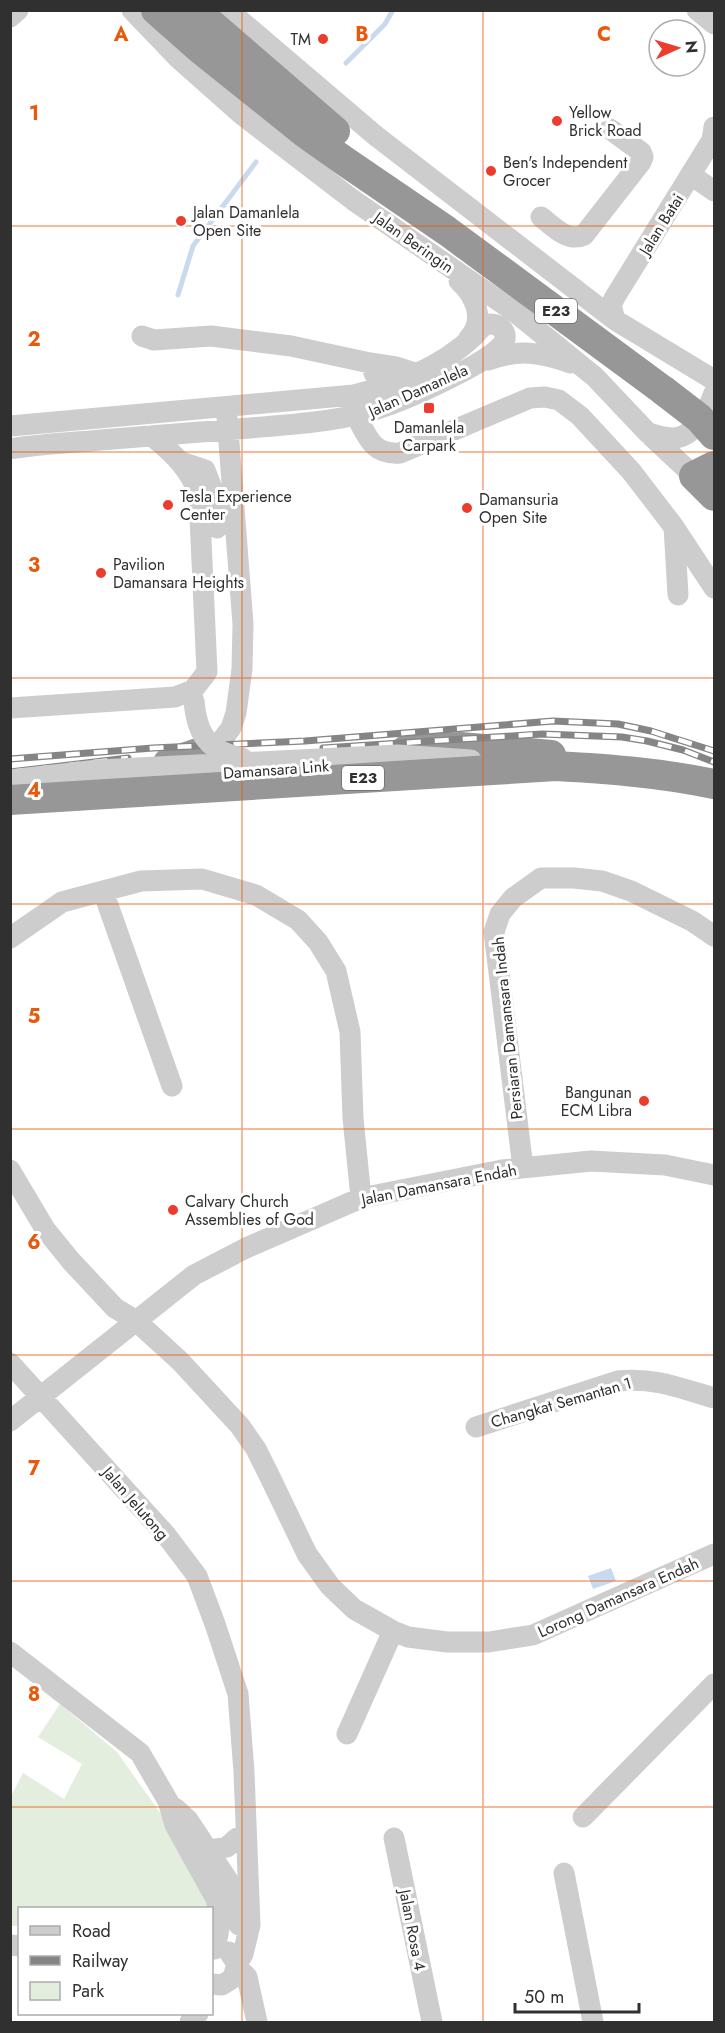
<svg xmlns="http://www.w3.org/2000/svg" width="725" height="2033" viewBox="0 0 725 2033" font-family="Jost,sans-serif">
  <rect width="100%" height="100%" fill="#fff"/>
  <path fill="#e4eede" d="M 60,1704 L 117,1752 L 175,1834 L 210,1908 L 20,1908 L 19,1926 L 11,1926 L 10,1798 L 23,1773 L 64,1799 L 82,1764 L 38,1737 Z"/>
  <path fill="#cadaee" d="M 611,1568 L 616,1581 L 593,1589 L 588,1576 Z"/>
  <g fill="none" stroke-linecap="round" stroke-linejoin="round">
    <path stroke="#cadaee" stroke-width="5" d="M 346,63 L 385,24 L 393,10
      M 178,295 L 193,246 L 256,162"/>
    <path stroke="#cdcdcd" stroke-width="21" d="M 132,10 L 179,59 L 241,114 L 353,200 L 515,312 L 595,377 L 648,433 L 694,476
      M 228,10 L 376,136 L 615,320 L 714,380
      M 697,10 L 714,24
      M 10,17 L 18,10
      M 691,175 L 714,191
      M 541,217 C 553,226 568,243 584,235 L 641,162 L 643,157 L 641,152 L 610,129
      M 459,281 C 475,295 486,320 469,338
      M 615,320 L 611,305 L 615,297 L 712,140 L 714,127
      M 142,336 L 154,340 L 211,336 L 291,346 L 370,363
      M 488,360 C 519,349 540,352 571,363
      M 375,375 L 370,363 L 396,367 L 418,374
      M 356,416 C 368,437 372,455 400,453 L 530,398 L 545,397 L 559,400 L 580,416 L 631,471 L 674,527
      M 10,426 L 354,395 C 398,384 440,368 474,336 C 477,333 480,328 484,326 C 493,320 507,328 505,339 C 502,358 409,398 389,405 C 344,422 297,424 250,428 C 201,432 151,436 101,440 C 71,443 40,444 10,449
      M 648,433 C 656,435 665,438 673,438 C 694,438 708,410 714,393
      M 181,462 L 205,470 L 215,496 L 217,528
      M 678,595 L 674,527 L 714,588
      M 10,708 L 175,697 L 193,690 L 207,672 L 199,495 C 190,469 173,453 152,436
      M 207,750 L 222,740 L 231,728 L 236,713 L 242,669 L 243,624 L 227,417
      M 103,891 L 172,1086
      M 10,938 L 62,902 L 141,881 L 202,879 L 256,895 L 298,920 L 318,942 L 336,971 L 350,1032 L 353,1118 L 361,1198
      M 523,1168 L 494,932 L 500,914 L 513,898 L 541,878 L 574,878 L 602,881 L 631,891 L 692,921 L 714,936
      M 10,1170 L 45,1229 L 71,1261 L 115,1308 L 135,1320 L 180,1361 L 240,1426 L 256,1449 L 269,1475 L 307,1554 L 330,1586 L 354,1609 L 393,1631 L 408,1637 L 447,1642 L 489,1642 L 533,1635 L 714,1554
      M 10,1363 L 166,1535 L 197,1576 L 215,1624 L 238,1694 L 244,1772 L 250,1925 L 243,1954 L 237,1964
      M 10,1421 L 194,1275 L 246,1248 L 361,1198 L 502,1170 L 591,1161 L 665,1165 L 714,1175
      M 476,1427 L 618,1381 C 654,1377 680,1388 714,1398
      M 10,1652 L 140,1753 L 168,1801 L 175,1825 L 216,1899 C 222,1917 219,1931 215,1949
      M 347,1734 L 393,1631
      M 175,1808 L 188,1820 L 233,1888 L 237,1899 L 239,1925
      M 583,1817 L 714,1684
      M 394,1838 L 432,2022
      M 210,1850 L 227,1847 L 237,1838
      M 564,1873 L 593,2022
      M 10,1945 L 20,1946
      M 237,1967 L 247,1977 L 257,2022
      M 212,1984 L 222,1985 L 233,1978 L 237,1964 L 229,1952
      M 190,2022 L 198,2014"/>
    <path stroke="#979797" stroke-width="30" d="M 156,10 L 199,48 L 305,133 L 343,160 L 447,231 L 664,391
      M 195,10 L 335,131
      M 714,466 L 694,476 L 714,496
      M 406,750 L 461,747 L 551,755
      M 168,763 L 207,750"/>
    <g stroke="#858585" stroke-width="7">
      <path id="rail" d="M 323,748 L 542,734 L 622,737 L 647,741 L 683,750 L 714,762
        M 10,759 L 153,748 L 305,741 L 553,721 L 618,724 L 651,731 L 714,751
        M 10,772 L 128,758"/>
    </g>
    <use href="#rail" stroke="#fff" stroke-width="4.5" stroke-dasharray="14" stroke-linecap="butt"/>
    <path stroke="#cdcdcd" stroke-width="21" d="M 194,701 C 197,735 208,751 242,758
      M 10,780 L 98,770 L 398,755 L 471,760"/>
    <path stroke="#979797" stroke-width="30" d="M 664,391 L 699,418 L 714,435
      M 10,800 L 556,766 C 610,769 662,773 714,784"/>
  </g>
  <path fill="none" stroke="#e8590c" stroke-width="1.5" stroke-opacity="0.55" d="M 242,10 L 242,2022M 483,10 L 483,2022M 10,226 L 714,226M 10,452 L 714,452M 10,678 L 714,678M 10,904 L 714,904M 10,1129 L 714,1129M 10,1355 L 714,1355M 10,1581 L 714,1581M 10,1807 L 714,1807"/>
  <g fill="#ec3c2d" stroke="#fff" stroke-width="2">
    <circle cx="323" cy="39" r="6"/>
    <circle cx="557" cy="121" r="6"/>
    <circle cx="491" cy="171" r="6"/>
    <circle cx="181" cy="221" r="6"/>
    <rect x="423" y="402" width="12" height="12" rx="3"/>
    <circle cx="168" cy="505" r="6"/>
    <circle cx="467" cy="508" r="6"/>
    <circle cx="101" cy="573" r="6"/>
    <circle cx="644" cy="1101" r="6"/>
    <circle cx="173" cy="1210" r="6"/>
  </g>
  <g text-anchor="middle" stroke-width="6" stroke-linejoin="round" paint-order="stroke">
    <g fill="#fff" stroke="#6e6e6e" stroke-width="1.5">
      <rect x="535" y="299" width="42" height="24" rx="4.5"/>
      <rect x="342" y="766" width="42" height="24" rx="4.5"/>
    </g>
    <g font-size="15" font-weight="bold" fill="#303030">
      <text x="556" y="316">E23</text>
      <text x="363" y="783">E23</text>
    </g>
    <g font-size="16" fill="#303030" stroke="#fff" text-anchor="start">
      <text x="311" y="45" text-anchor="end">TM</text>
      <text x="569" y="118">Yellow<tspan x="569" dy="18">Brick Road</tspan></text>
      <text x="503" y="168">Ben's Independent<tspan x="503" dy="18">Grocer</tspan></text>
      <text x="193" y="218">Jalan Damanlela<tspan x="193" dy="18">Open Site</tspan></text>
      <text x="429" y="433" text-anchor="middle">Damanlela<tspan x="429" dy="18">Carpark</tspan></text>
      <text x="180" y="502">Tesla Experience<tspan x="180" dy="18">Center</tspan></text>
      <text x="479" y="505">Damansuria<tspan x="479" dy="18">Open Site</tspan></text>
      <text x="113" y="570">Pavilion<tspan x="113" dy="18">Damansara Heights</tspan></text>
      <text x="632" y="1098" text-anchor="end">Bangunan<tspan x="632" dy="18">ECM Libra</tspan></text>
      <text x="185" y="1207">Calvary Church<tspan x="185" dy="18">Assemblies of God</tspan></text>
    </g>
    <g font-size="16" fill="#303030" stroke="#fff">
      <text transform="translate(661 224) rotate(-58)" y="6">Jalan Batai</text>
      <text transform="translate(414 242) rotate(35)" y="6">Jalan Beringin</text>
      <text transform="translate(418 390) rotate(-24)" y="6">Jalan Damanlela</text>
      <text transform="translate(276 769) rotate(-4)" y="6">Damansara Link</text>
      <text transform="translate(507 1028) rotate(-96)" y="6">Persiaran Damansara Indah</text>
      <text transform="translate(439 1184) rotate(-11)" y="6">Jalan Damansara Endah</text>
      <text transform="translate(561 1402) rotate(-16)" y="6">Changkat Semantan 1</text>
      <text transform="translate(136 1503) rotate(49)" y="6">Jalan Jelutong</text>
      <text transform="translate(618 1597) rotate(-24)" y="6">Lorong Damansara Endah</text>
      <text transform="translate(413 1930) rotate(79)" y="6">Jalan Rosa 4</text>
    </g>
  </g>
  <g font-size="20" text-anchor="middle" font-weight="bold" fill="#e8590c" stroke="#fff" stroke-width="6" stroke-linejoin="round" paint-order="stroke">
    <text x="121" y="41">A</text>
    <text x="362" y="41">B</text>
    <text x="604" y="41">C</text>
    <text x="34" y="120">1</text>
    <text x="34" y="346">2</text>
    <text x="34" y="572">3</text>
    <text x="34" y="797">4</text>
    <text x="34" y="1023">5</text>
    <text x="34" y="1249">6</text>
    <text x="34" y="1475">7</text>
    <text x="34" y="1701">8</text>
  </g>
  <rect width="725" height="2033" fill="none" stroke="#303030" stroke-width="24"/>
  <rect x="18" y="1907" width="195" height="108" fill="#ffffff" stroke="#acacac" stroke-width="1.5"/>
  <rect x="30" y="1926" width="30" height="9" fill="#cdcdcd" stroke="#acacac" stroke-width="1.5"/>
  <text x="72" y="1937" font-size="18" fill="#303030">Road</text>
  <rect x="30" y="1956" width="30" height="9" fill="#858585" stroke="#acacac" stroke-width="1.5"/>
  <text x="72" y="1967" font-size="18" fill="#303030">Railway</text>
  <rect x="30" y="1982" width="30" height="18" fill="#e4eede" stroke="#acacac" stroke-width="1.5"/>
  <text x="72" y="1997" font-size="18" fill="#303030">Park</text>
  <g transform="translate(677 48) rotate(86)"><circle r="28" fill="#ffffff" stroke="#acacac" stroke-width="1.5"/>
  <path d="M0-4.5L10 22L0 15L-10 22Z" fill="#ec3c2d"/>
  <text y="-9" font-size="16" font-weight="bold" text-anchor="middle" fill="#303030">N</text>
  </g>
  <path d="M515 2003v9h124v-9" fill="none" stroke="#303030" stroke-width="3"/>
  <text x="524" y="2003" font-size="18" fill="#303030" stroke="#ffffff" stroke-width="4.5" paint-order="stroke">50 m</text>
</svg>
